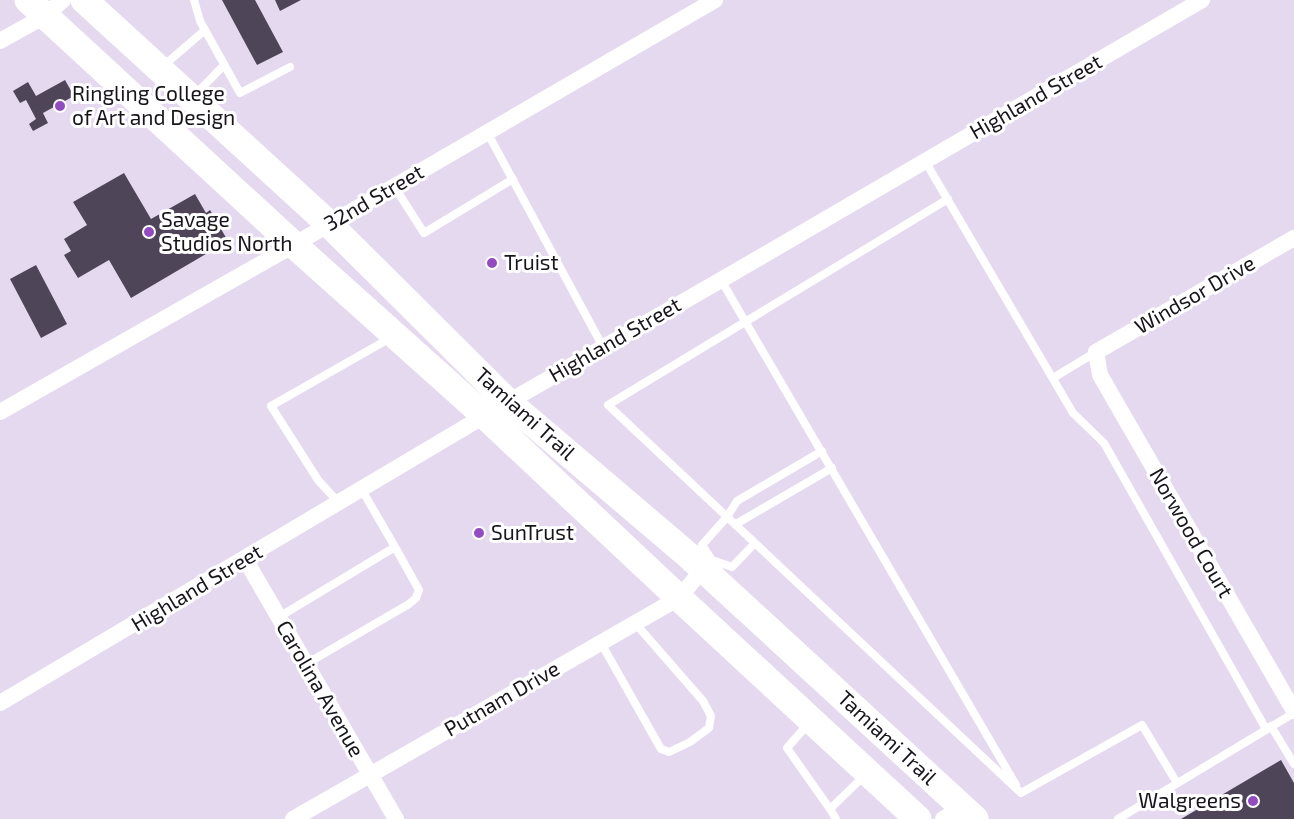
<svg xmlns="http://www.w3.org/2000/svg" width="1294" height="819" viewBox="0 0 1294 819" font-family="'Exo 2',sans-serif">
  <rect width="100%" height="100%" fill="#e5d9ef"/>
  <path fill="#4f4558" d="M 222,0 L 255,0 L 283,52 L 257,65 Z
    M 275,0 L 301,0 L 280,11 Z
    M 65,80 L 74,96 L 43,113 L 48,123 L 33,131 L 29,124 L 36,119 L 26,100 L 20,103 L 13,91 L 28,82 L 36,96 Z
    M 124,173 L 151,219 L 195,194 L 206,213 L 210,210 L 228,241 L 131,298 L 109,260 L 78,278 L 64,255 L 71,251 L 64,239 L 87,225 L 73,202 Z
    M 36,265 L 67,324 L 41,338 L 10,279 Z
    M 1281,760 L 1294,783 L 1294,819 L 1181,819 Z"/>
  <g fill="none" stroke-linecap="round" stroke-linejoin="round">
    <path stroke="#fff" stroke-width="8" d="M 194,0 L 200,21 L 240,93 L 290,67
      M 162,67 L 205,30
      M 194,96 L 224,65
      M 487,132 L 603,347
      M 925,161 L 1073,413 L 1104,443 L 1266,729
      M 394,186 L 424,233 L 513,179
      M 948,199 L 608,405 L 1021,793 L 1142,725 L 1177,783
      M 721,280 L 1016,785
      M 1053,378 L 1096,352
      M 362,490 L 395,547
      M 339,503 L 318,480 L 271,406 L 392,337
      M 736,524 L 832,468
      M 755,543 L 732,567 L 712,560 L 702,545 L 727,517 L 737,501 L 822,451
      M 279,617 L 395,547 L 419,590 L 416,598 L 409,604 L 306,664
      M 601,643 L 661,749 L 669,752 L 690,742 L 709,728 L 711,716 L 703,701 L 635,623
      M 808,724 L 787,748 L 830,809 L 865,775
      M 1271,726 L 1294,764
      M 830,809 L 836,819
      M 1118,819 L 1294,713"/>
    <path stroke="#fff" stroke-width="16" d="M 0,41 L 45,16 L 63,0
      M 1294,238 L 1096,352 L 1100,375 L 1294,711
      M 0,412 L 278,254 L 715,0
      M 245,559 L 396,819
      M 0,703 L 508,402 L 721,280 L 1202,0
      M 293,819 L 679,598 L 703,569
      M 943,819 L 962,808"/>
    <path stroke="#fff" stroke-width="27" d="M 28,0 L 294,245 L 485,416 L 679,598 L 918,819
      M 84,0 L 329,224 L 508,402 L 689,556 L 975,819"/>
  </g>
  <g fill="#924cbf" stroke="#fff" stroke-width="2">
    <circle cx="60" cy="106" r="6"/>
    <circle cx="149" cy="232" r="6"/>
    <circle cx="492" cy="263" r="6"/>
    <circle cx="479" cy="533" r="6"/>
    <circle cx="1253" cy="801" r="6"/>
  </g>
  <g text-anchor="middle" stroke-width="6" stroke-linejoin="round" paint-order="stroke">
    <g font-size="21" fill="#18141c" stroke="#fff" text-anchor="start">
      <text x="72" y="101">Ringling College<tspan x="72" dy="24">of Art and Design</tspan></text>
      <text x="161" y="227">Savage<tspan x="161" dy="24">Studios North</tspan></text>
      <text x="504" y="270">Truist</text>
      <text x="491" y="540">SunTrust</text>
      <text x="1241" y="808" text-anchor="end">Walgreens</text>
    </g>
    <g font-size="21" fill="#18141c" stroke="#fff">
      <text transform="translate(1036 97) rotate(-30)" y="7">Highland Street</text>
      <text transform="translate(374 198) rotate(-30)" y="7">32nd Street</text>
      <text transform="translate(1195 295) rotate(-30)" y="7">Windsor Drive</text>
      <text transform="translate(615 340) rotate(-30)" y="7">Highland Street</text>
      <text transform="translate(525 414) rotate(42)" y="7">Tamiami Trail</text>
      <text transform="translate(1191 533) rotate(60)" y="7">Norwood Court</text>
      <text transform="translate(197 588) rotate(-31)" y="7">Highland Street</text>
      <text transform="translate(320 689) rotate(60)" y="7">Carolina Avenue</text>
      <text transform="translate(502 699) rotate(-30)" y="7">Putnam Drive</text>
      <text transform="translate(887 738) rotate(43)" y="7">Tamiami Trail</text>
    </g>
  </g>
</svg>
